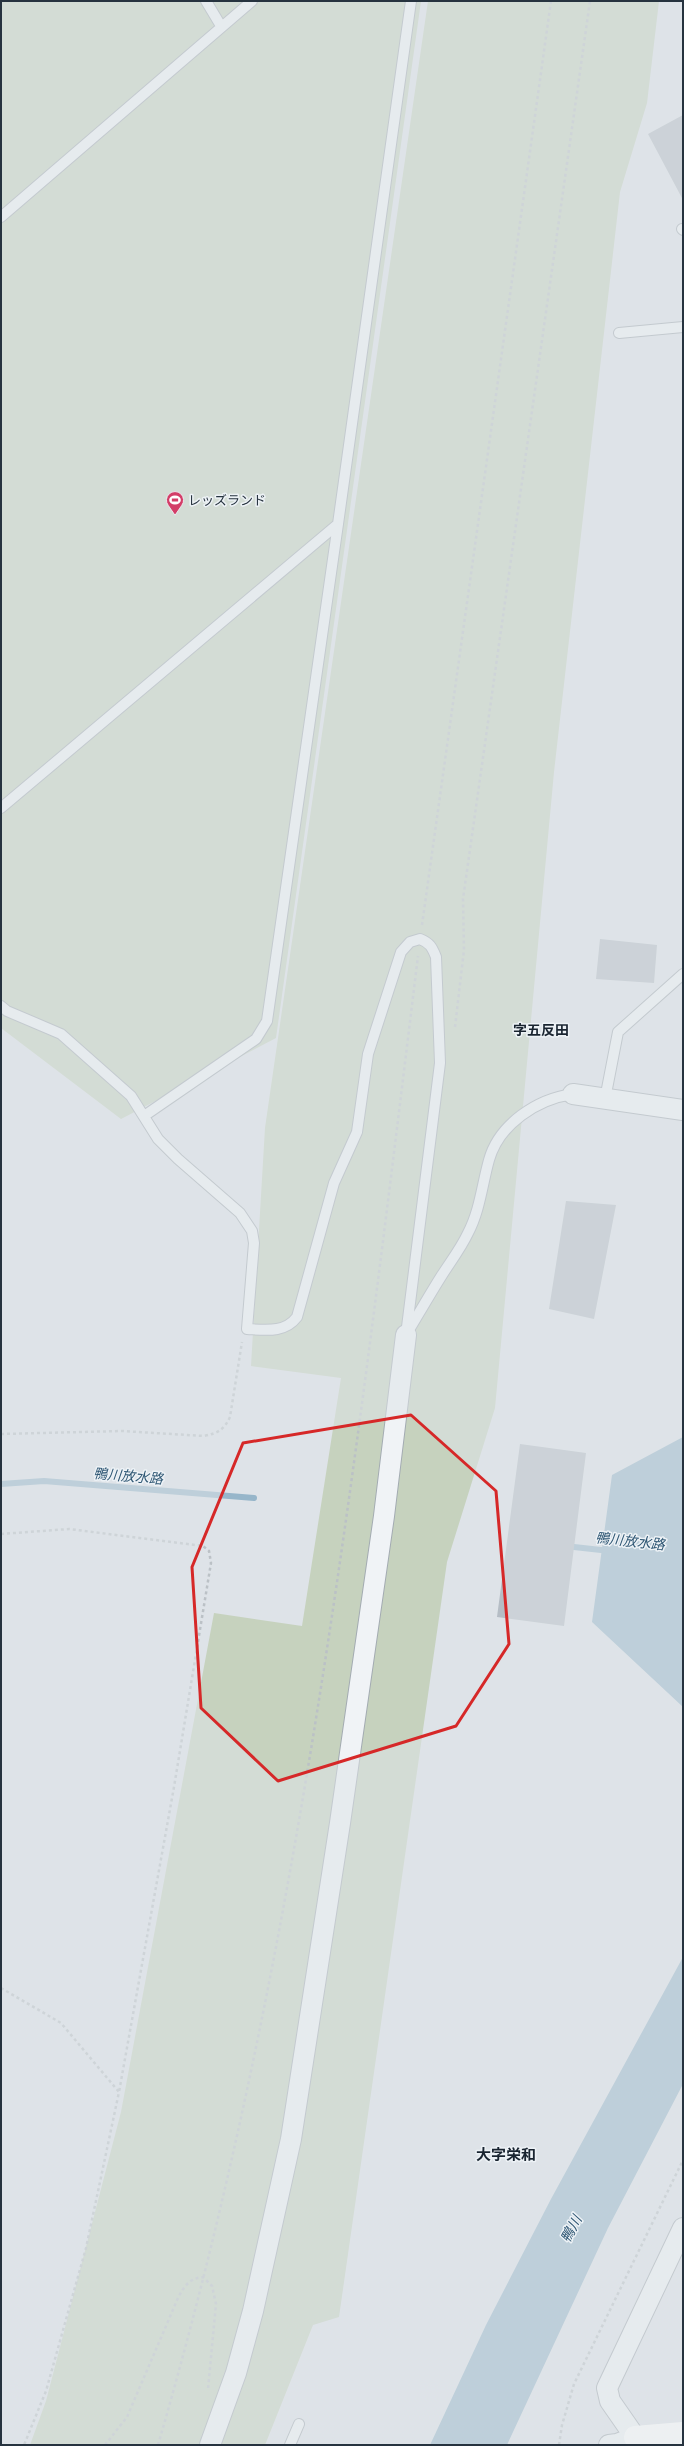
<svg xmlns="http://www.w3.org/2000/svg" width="684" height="2446" viewBox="0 0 684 2446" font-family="Poppins,'Noto Sans JP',sans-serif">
  <rect width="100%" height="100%" fill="#dee3e8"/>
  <path fill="#c6d2be" d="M 1,1 L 421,1 L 276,1038 L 121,1119 L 1,1028 Z
    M 428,1 L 659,1 L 647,103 L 620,192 L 554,772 L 495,1408 L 447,1562 L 339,2317 L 313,2325 L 265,2445 L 30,2445 L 46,2401 L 121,2112 L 214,1613 L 302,1626 L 341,1378 L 251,1366 L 265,1128 Z"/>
  <path fill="#97b6ca" d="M 683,1437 L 683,1707 L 592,1622 L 612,1475 Z
    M 683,1957 L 683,2084 L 608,2228 L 507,2445 L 430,2445 L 486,2325 L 551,2199 Z"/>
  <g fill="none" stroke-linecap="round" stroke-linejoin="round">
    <path stroke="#97b6ca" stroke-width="6" d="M 1,1484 L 44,1481 L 254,1498
      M 574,1547 L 610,1551"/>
  </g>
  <path fill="#b5bdc5" d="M 683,115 L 683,200 L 648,134 Z
    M 600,939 L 657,945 L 654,983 L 596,979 Z
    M 566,1201 L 616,1205 L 594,1319 L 549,1309 Z
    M 520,1444 L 586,1453 L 564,1626 L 497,1617 Z"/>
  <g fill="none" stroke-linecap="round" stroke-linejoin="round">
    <g stroke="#a3abb2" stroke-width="12">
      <path id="lane" d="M 206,1 L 221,26
        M 1,217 L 252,1
        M 682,229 L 683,230
        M 619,333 L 683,327
        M 1,808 L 338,524 L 411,1
        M 1,1006 L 7,1011 L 61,1034 L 131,1096 L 158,1139 L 178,1159 L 240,1213 L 252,1231 L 254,1243 L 247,1329 C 266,1330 285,1333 297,1317 L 334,1183 L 357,1132 L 368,1054 L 401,952 L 410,942 L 420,939 C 430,943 432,947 436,957 L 440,1063 L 406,1335 C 418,1315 430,1294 442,1275 C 451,1261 461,1248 468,1233 C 480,1210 482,1185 489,1160 C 499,1124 537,1099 573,1094
        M 605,1099 L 618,1032 L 683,974
        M 144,1116 L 256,1039 L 267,1021 L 338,524
        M 290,2445 L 299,2424"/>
    </g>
    <g stroke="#a3abb2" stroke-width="22">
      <path id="street" d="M 573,1094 L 683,1110
        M 210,2445 L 236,2373 L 253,2311 L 291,2139 L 340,1823 L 384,1516 L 406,1335
        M 609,2445 L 617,2444 L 635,2437 L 610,2401 L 607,2388 L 683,2228"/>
    </g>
    <path stroke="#bbc1c6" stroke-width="2.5" stroke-dasharray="3 3" stroke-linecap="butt" d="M 422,925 L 551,1
      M 455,1027 L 464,950 L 463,899 L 590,1
      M 1,1434 L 122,1431 L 204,1436 C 218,1433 224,1430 230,1417 L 242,1342
      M 1,1534 L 69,1529 L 203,1546 L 209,1551 L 211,1563 L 174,1787 L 119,2092
      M 1,1988 L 61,2023 L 119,2092 L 86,2248 L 46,2391 L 24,2445
      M 105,2445 L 127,2417 L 178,2298 C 184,2286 190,2278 203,2277 L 212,2286 L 216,2304 L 208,2389
      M 158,2445 C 299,1960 357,1456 418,956
      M 559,2445 L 562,2425 L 574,2384 L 683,2160"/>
    <use href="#lane" stroke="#f0f3f6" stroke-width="10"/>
    <use href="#street" stroke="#f0f3f6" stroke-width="20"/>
    <path stroke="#fff" stroke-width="22" d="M 635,2437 L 683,2433"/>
  </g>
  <path d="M0 0H684V2446H0ZM 411,1415 L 496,1491 L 509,1644 L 456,1726 L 278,1781 L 201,1708 L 192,1567 L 243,1443 Z" fill="#dee3e8" fill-opacity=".55" fill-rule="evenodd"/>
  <path fill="none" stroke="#d62828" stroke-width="3" stroke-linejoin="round" d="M 411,1415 L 496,1491 L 509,1644 L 456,1726 L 278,1781 L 201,1708 L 192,1567 L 243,1443 Z"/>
  <defs>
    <g id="stadium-pin" transform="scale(0.9)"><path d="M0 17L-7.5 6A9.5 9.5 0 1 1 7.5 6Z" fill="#d33d68" stroke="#edf2f6"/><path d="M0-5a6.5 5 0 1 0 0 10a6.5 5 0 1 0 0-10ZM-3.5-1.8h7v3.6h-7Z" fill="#fff"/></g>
  </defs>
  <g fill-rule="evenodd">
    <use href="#stadium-pin" x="175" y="500"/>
  </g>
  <g text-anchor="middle" stroke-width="3" stroke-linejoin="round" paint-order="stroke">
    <g font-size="13" fill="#26333f" stroke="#edf2f6" text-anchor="start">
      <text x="188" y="505">レッズランド</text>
    </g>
    <g font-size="14" font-weight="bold" fill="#192430" stroke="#edf2f6">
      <text x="541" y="1035">字五反田</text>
    </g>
    <g font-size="14" font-style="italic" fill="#2f5774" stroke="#edf2f6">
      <text transform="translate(128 1476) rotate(5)" y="5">鴨川放水路</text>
      <text transform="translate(630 1541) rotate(6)" y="5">鴨川放水路</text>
      <text transform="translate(571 2229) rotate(-62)" y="5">鴨川</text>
    </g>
    <g font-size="15" font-weight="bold" fill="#192430" stroke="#edf2f6">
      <text x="506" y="2160">大字栄和</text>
    </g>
  </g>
  <rect width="684" height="2446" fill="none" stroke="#26333f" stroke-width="4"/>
</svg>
